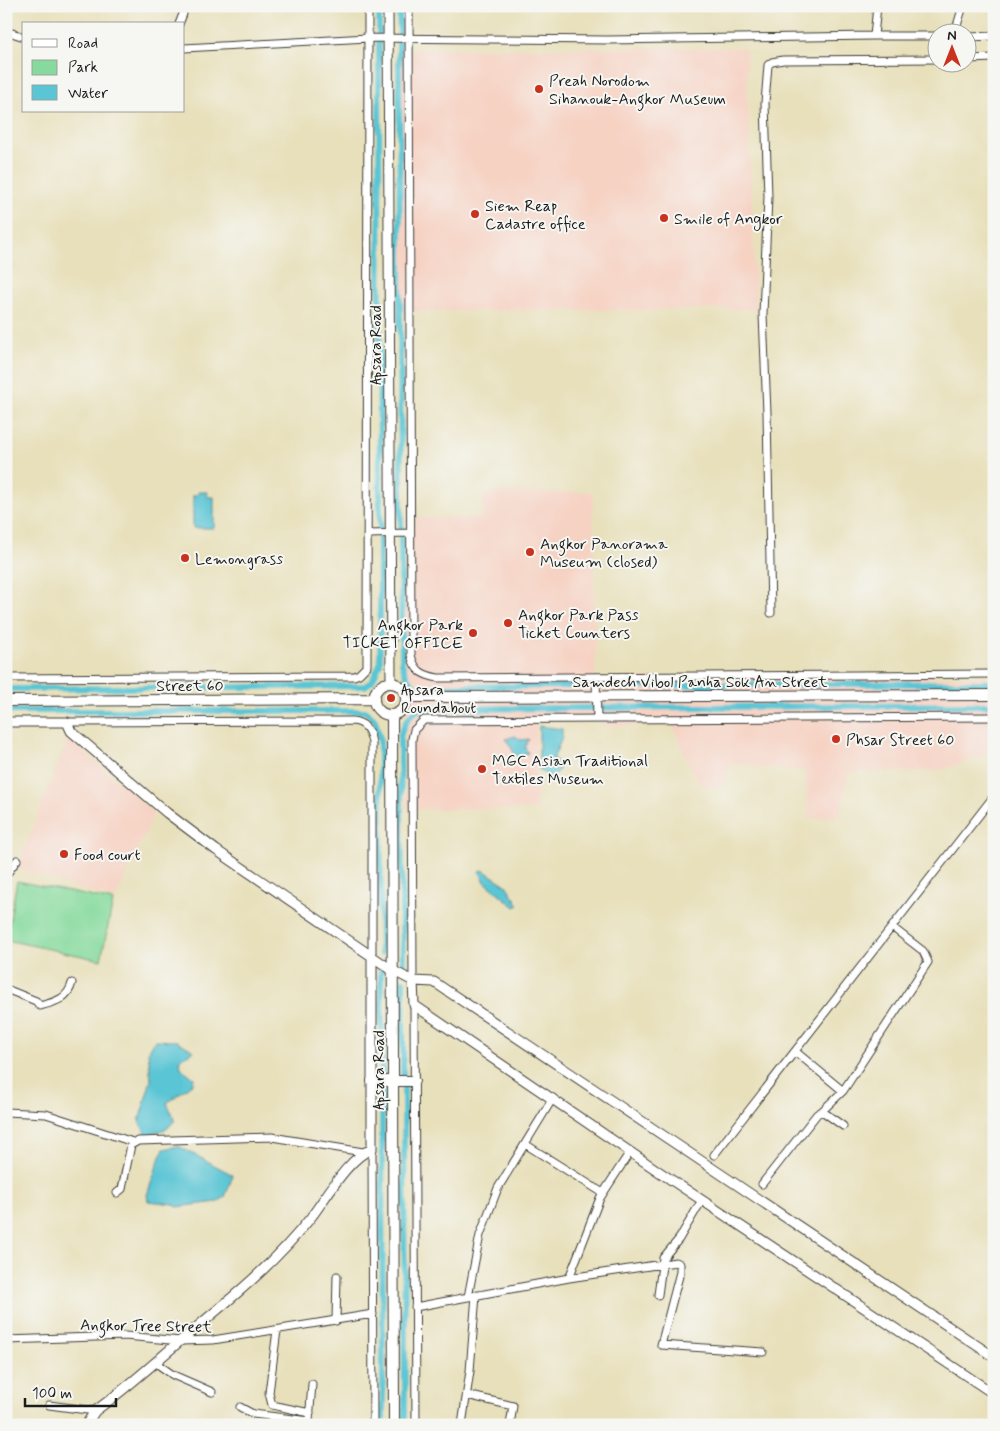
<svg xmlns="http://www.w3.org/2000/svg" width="1000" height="1431" viewBox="0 0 1000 1431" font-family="Mynerve,sans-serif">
  <rect width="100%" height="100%" fill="#f6f6f2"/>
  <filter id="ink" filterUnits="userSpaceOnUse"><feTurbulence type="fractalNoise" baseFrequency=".02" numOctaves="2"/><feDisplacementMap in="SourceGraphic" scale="10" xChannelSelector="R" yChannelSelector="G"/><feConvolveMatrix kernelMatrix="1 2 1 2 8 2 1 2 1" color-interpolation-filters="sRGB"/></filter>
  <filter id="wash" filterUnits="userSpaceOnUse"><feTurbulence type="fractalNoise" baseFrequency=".0096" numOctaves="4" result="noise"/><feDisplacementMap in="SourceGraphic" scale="20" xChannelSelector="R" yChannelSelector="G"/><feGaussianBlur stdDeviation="1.12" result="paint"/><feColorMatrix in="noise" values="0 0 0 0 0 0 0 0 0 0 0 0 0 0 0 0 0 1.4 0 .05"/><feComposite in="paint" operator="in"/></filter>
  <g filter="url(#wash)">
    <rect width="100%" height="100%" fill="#e8e0bb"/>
    <path fill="#f6d2c3" d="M 746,48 L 756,309 L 401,311 L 401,49 Z
      M 593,492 L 596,720 L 536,721 L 536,809 L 406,809 L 405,518 L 483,518 L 483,493 Z
      M 994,677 L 994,752 L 938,771 L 848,772 L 840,815 L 809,819 L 805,771 L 731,764 L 722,788 L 699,785 L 672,725 L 602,726 L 602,678 Z
      M 68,738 L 154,813 L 115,900 L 17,868 Z"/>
    <path fill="#86da9d" stroke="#517b5c" d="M 17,881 L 113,901 L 101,960 L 6,940 Z"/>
    <path fill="#5ac5d4" stroke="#3b7078" d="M 198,492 L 207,492 L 207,497 L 214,497 L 214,528 L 193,528 L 193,495 L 198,495 Z
      M 539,726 L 562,729 L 562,738 L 553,759 L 559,762 L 559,770 L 551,778 L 539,770 Z
      M 515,736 L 521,740 L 529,739 L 525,747 L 528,753 L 517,758 L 506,739 Z
      M 483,870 L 506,885 L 519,905 L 515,907 L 485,882 L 479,871 Z
      M 155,1040 L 177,1041 L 194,1051 L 180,1059 L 181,1068 L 194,1078 L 193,1083 L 167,1103 L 175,1120 L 168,1128 L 147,1136 L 139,1121 L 151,1080 L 148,1052 Z
      M 178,1146 L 233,1175 L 225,1197 L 218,1202 L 177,1207 L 174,1204 L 148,1201 L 147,1195 L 161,1154 L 164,1149 Z"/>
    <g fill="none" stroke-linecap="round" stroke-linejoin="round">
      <path stroke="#5ac5d4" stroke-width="6" d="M 379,6 L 379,34
        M 399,6 L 400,33
        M 379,42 L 380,528
        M 399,43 L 401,528
        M 401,538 L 402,663 L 407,678 L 416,687 L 994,683
        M 6,689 L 365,686 L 372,681 L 380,664 L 380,538
        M 6,711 L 365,711 L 375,720 L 380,739 L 381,953
        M 381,969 L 382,1076
        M 403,970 L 400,737 C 404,724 408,714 421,709 L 994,705
        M 403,982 L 403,1076
        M 382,1086 L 383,1425
        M 404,1087 L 405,1425"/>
    </g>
  </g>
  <g filter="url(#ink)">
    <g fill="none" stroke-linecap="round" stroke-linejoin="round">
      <g stroke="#3b3934" stroke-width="9">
        <path id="minor" d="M 409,6 L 411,655 C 415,671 422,675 438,678 L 994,674
          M 877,6 L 874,36 L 938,36
          M 179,24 L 183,14
          M 6,31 L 24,37
          M 955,32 L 963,6
          M 968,37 L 994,36
          M 184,48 L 368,38 L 608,40 L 874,36
          M 968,59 L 994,58
          M 368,534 L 410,533
          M 771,613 L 767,413 L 763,314 L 768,197 L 765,103 L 768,65 L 772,62 L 783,60 L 938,59
          M 596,677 L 597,719
          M 6,678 L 354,676 L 359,674 L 367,666 L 368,6
          M 67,722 L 352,721 C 365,722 370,730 372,743 L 372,957
          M 6,875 L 17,860
          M 413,981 L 412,739 L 414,730 L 424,720 L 994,717
          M 6,989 L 36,1001 L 40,1006 C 55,1002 68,999 72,983
          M 414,1005 L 416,1425
          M 796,1052 L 843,1091
          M 822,1111 L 843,1091 L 928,962 L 923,951 L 892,927
          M 6,1112 L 46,1114 L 133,1142
          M 525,1144 L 603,1193
          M 372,1149 L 373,1425
          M 714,1155 L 994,796
          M 762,1184 L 817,1114 L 822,1111 L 843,1126
          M 117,1193 L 122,1189 L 131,1145 L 138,1141 L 272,1137 L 363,1152
          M 569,1278 L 600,1198 L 630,1152
          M 658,1295 L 663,1258 L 679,1239 L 702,1200
          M 468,1297 L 480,1235 L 498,1188 L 553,1098
          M 415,1307 L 569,1278 L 676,1262 L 680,1264 L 680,1272 L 661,1345 L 763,1352
          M 336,1321 L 337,1276
          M 277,1330 L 269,1393 L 272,1405 L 310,1413
          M 6,1340 L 125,1336 L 181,1341 L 213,1340 L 373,1314
          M 156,1363 L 173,1375 L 212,1392
          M 467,1395 L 513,1406 L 510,1425
          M 49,1405 L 95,1411
          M 240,1407 L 253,1414 L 309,1421 L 312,1384
          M 462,1425 L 470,1371 L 476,1295"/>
      </g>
      <g stroke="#3b3934" stroke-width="11">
        <path id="tertiary" d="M 388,6 L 391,683
          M 6,722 L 67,722 L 71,731 L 167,813 L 216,850 L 392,970 L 413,981 L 434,982 L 994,1357
          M 413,981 L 414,1005 L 664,1175 L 994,1394
          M 86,1425 L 95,1411 C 125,1390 152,1365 180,1341 C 227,1302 274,1265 312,1216 C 327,1196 349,1157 372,1149 L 372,957"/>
      </g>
      <g stroke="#3b3934" stroke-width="12">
        <path id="secondary" d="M374 699a16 16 0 1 1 32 0a16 16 0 1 1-32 0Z
          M 406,697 L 994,695
          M 6,701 L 374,699
          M 392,715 L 394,1425
          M 372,1081 L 414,1081"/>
      </g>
      <use href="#minor" stroke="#fff" stroke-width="7"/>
      <use href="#tertiary" stroke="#fff" stroke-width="9"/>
      <use href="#secondary" stroke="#fff" stroke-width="10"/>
    </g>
  </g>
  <g fill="#c8321e" stroke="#f6f6f2" stroke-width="2">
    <circle cx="539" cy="89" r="5"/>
    <circle cx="475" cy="214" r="5"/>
    <circle cx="664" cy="218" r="5"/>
    <circle cx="530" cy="552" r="5"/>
    <circle cx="185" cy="558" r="5"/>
    <circle cx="508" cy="623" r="5"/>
    <circle cx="473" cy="633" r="5"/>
    <circle cx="391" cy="698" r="5"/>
    <circle cx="836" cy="739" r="5"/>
    <circle cx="482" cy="769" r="5"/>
    <circle cx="64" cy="854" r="5"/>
  </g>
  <g text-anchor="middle" stroke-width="4" stroke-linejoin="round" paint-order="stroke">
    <g font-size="16" fill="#1c1c1c" stroke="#f6f6f2" text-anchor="start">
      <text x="549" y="86">Preah Norodom<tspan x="549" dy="18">Sihanouk-Angkor Museum</tspan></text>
      <text x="485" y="211">Siem Reap<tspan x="485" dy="18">Cadastre office</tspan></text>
      <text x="674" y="224">Smile of Angkor</text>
      <text x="540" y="549">Angkor Panorama<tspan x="540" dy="18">Museum (closed)</tspan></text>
      <text x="195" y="564">Lemongrass</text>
      <text x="518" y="620">Angkor Park Pass<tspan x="518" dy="18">Ticket Counters</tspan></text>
      <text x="463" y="630" text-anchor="end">Angkor Park<tspan x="463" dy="18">TICKET OFFICE</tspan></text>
      <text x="401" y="695">Apsara<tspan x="401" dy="18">Roundabout</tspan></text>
      <text x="846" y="745">Phsar Street 60</text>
      <text x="492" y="766">MGC Asian Traditional<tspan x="492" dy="18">Textiles Museum</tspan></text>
      <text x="74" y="860">Food court</text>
    </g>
    <g font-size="16" fill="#1c1c1c" stroke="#f6f6f2">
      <text transform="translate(375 345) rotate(-90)" y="6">Apsara Road</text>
      <text x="700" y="687">Samdech Vibol Panha Sok An Street</text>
      <text x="190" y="691">Street 60</text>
      <text transform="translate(378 1070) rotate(-90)" y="6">Apsara Road</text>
      <text transform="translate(146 1325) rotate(1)" y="6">Angkor Tree Street</text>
    </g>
  </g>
  <rect width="1000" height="1431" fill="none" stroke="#f6f6f2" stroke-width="25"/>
  <rect x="22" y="22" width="162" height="90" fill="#f6f6f2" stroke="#9f9f9c"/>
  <rect x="32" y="39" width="25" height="8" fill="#ffffff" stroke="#9f9f9c"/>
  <text x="68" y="48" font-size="15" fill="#1c1c1c">Road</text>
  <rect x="32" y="60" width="25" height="15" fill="#86da9d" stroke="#9f9f9c"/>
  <text x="68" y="72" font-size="15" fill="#1c1c1c">Park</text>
  <rect x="32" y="85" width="25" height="15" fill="#5ac5d4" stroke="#9f9f9c"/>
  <text x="68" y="98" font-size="15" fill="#1c1c1c">Water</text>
  <g transform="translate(952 48)"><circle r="24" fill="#f6f6f2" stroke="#9f9f9c"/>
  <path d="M0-4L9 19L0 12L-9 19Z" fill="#c8321e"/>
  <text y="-8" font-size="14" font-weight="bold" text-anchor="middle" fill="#1c1c1c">N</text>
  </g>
  <path d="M25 1398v8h91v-8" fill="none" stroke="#1c1c1c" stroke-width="2.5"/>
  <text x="32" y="1398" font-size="15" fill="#1c1c1c" stroke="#f6f6f2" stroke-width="4" paint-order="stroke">100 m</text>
</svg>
